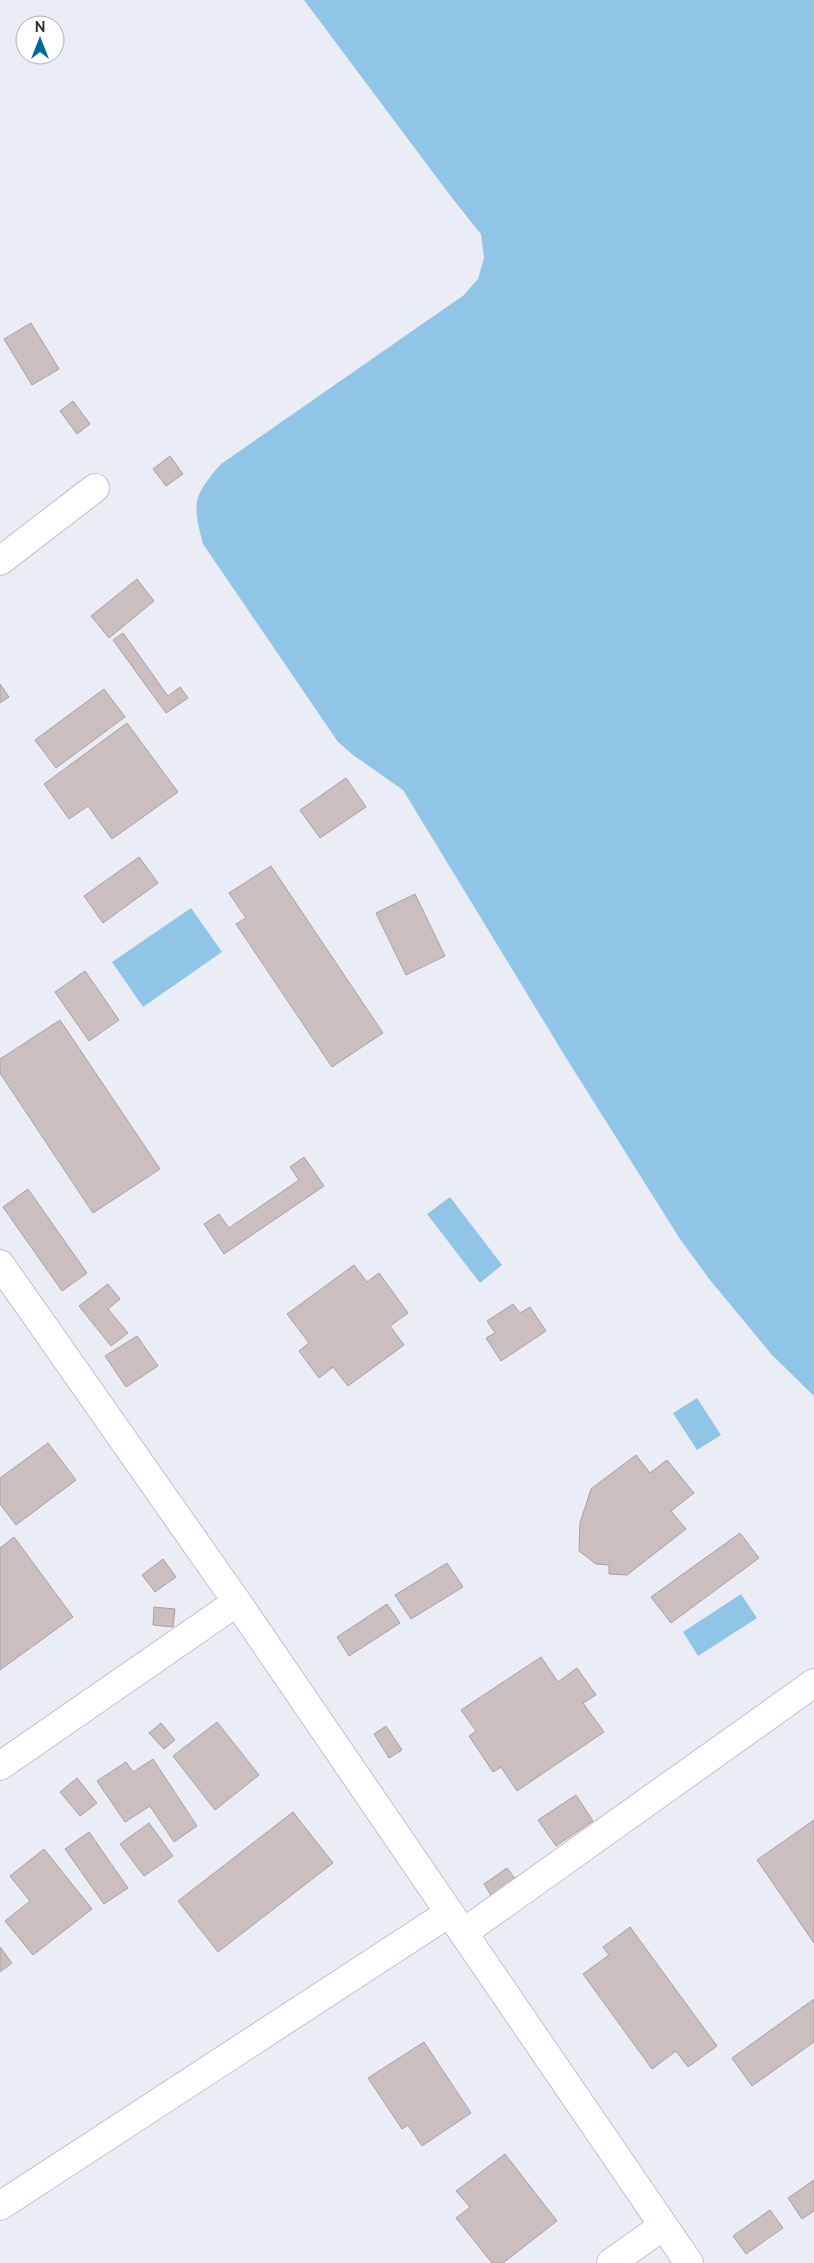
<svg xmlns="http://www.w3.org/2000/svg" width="814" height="2263" viewBox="0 0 814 2263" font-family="Raleway,sans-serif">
  <rect width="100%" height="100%" fill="#ebedf6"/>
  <path fill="#91c5e7" d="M 304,0 L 814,0 L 814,1396 L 772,1355 L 710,1280 L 680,1239 L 568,1061 L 403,790 L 353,755 L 338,742 L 203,544 C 192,503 193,496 221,464 L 464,295 L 478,279 L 484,258 L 481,234 L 452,198 Z
    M 191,908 L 222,952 L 143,1007 L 112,962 Z
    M 450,1197 L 502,1265 L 480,1283 L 427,1214 Z
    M 697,1398 L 721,1435 L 697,1450 L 673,1413 Z
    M 741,1594 L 757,1618 L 698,1656 L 683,1632 Z"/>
  <path fill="#cabfbe" stroke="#aba0a0" d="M 31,323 L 59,369 L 32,385 L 4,339 Z
    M 73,401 L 90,424 L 77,434 L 60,411 Z
    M 170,456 L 183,474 L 166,486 L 153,469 Z
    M 137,579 L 154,601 L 109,638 L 91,616 Z
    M 123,633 L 168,696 L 180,687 L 188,698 L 166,713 L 113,640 Z
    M 0,684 L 9,697 L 0,703 Z
    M 104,689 L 125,717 L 56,768 L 35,740 Z
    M 127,723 L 178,792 L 112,839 L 88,806 L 69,819 L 44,784 Z
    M 346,778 L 366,807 L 320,838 L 300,810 Z
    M 139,857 L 158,883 L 103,923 L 84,896 Z
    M 271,866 L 383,1033 L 332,1067 L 236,924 L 246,918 L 229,893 Z
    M 415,894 L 445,956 L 406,975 L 376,913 Z
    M 85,971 L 119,1020 L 89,1041 L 55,992 Z
    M 60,1020 L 160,1169 L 93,1213 L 0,1073 L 0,1059 Z
    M 304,1157 L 324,1186 L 224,1254 L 204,1224 L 219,1214 L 229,1228 L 299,1180 L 290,1167 Z
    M 28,1189 L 87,1273 L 62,1291 L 3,1207 Z
    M 354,1265 L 367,1282 L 379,1273 L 408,1313 L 390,1326 L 404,1345 L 348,1386 L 333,1367 L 319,1378 L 299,1351 L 309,1343 L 287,1314 Z
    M 108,1284 L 120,1299 L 108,1309 L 128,1333 L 111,1346 L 79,1306 Z
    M 513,1304 L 520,1313 L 530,1307 L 546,1331 L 501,1361 L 486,1338 L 495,1333 L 487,1321 Z
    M 137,1336 L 158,1366 L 126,1387 L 105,1356 Z
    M 48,1443 L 76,1480 L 16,1525 L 0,1504 L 0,1478 Z
    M 636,1455 L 650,1473 L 667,1460 L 694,1493 L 671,1511 L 686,1529 L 627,1575 L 609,1574 L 609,1565 L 596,1564 L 579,1551 L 580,1523 L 591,1489 Z
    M 740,1533 L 759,1558 L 671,1623 L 651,1597 Z
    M 14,1537 L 73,1617 L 0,1670 L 0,1548 Z
    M 163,1559 L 176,1577 L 155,1592 L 142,1575 Z
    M 447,1563 L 463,1587 L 411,1619 L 395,1595 Z
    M 387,1604 L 400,1623 L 349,1656 L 337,1637 Z
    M 154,1607 L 175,1609 L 173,1627 L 153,1625 Z
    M 541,1657 L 558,1682 L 577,1668 L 596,1695 L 583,1703 L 604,1732 L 517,1791 L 501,1767 L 493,1772 L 469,1736 L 476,1731 L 461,1710 Z
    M 217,1722 L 259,1775 L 215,1810 L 173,1756 Z
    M 161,1723 L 175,1740 L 164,1749 L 149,1733 Z
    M 386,1726 L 402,1750 L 389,1758 L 374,1734 Z
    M 153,1759 L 197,1826 L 174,1842 L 150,1806 L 125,1822 L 97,1781 L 126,1762 L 133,1772 Z
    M 77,1778 L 97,1803 L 80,1816 L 60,1792 Z
    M 576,1795 L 593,1821 L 556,1846 L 538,1820 Z
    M 293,1812 L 333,1863 L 218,1952 L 178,1901 Z
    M 814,1820 L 814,1943 L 757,1860 Z
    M 149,1823 L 173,1856 L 144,1876 L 120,1844 Z
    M 89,1832 L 128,1888 L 104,1904 L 65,1849 Z
    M 44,1849 L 92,1909 L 33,1955 L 5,1921 L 30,1901 L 10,1876 Z
    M 507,1868 L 516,1880 L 492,1897 L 484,1884 Z
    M 630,1927 L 717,2046 L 688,2067 L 676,2051 L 652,2069 L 583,1974 L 609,1955 L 603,1947 Z
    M 0,1947 L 12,1963 L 0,1972 Z
    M 814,1999 L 814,2042 L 752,2086 L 732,2058 Z
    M 424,2042 L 471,2113 L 422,2146 L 408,2125 L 402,2129 L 368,2078 Z
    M 505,2154 L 557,2221 L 503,2263 L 492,2263 L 456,2218 L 470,2207 L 456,2191 Z
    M 814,2180 L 814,2211 L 802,2219 L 788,2198 Z
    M 770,2210 L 783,2228 L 746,2254 L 733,2236 Z"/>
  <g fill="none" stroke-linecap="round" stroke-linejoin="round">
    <g stroke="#c0c1ca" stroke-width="30">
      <path id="minor" d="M 0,561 L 95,488
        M 0,1264 L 237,1602 L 689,2263
        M 0,1766 L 237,1602
        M 463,1933 L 814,1683
        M 0,2206 L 449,1913
        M 611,2263 L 663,2226"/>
    </g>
    <use href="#minor" stroke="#fff" stroke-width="28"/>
  </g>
  <g transform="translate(40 40)"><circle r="24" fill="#ffffff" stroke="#adadae"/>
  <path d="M0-4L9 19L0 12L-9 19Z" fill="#006896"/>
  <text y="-8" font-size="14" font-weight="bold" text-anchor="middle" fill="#313235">N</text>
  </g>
</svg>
